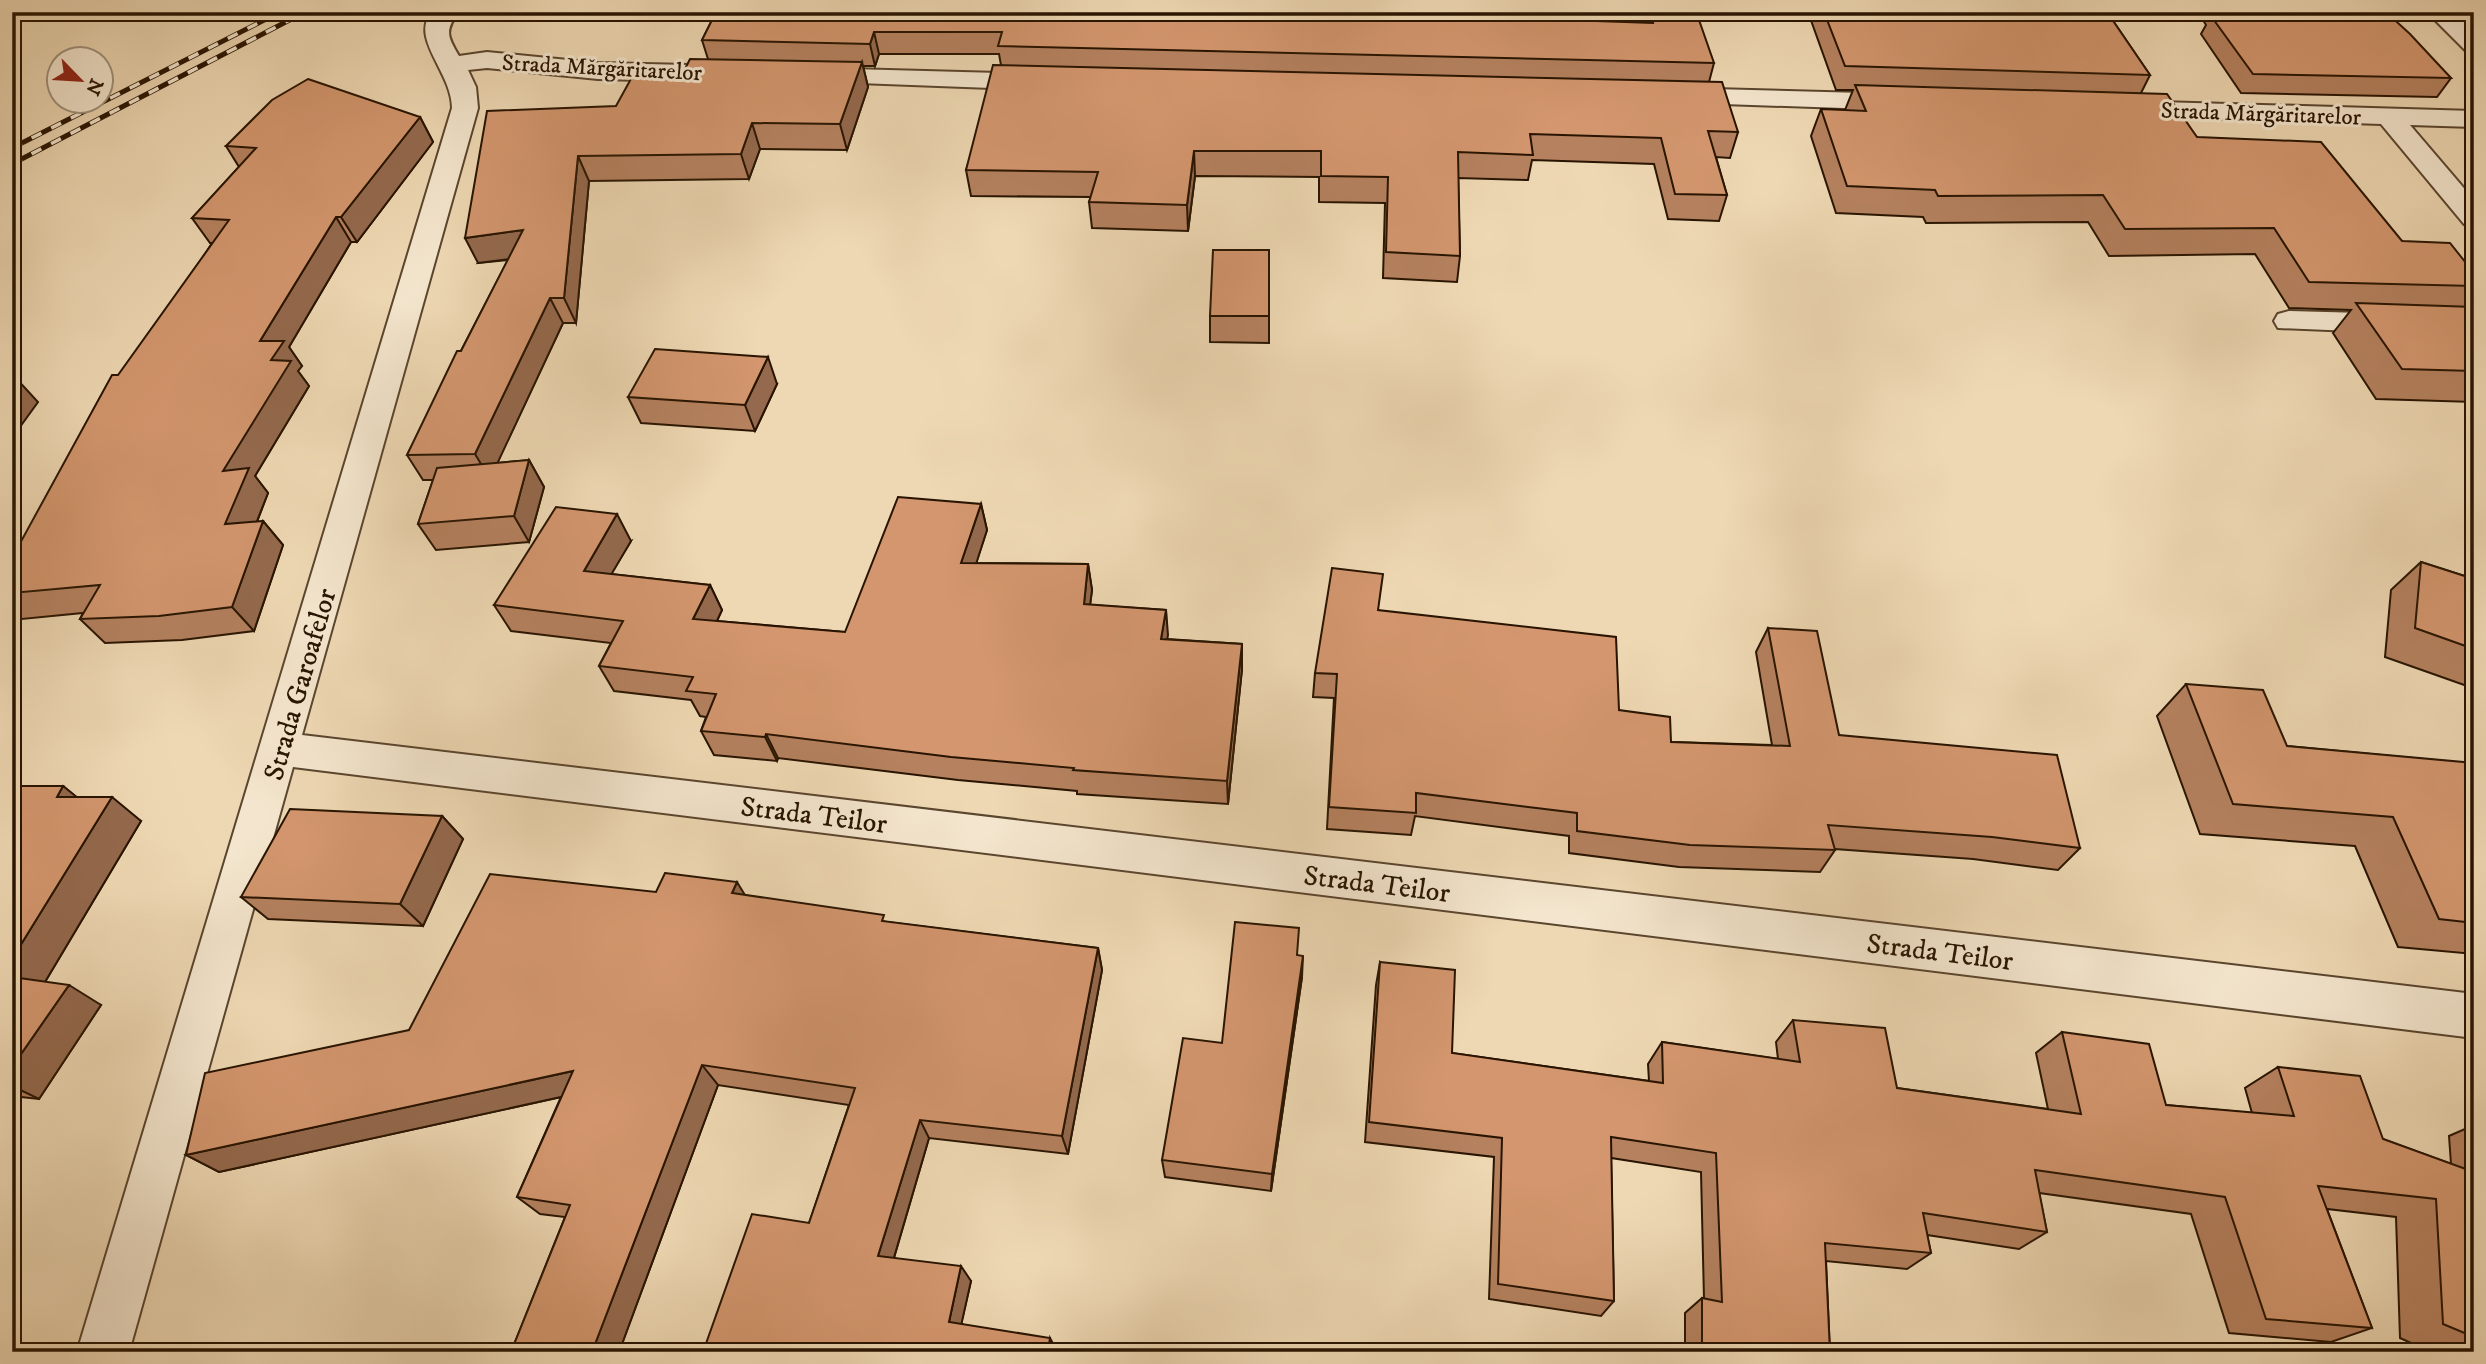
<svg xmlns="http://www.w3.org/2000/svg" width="2486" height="1364" viewBox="0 0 2486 1364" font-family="'IM FELL DW Pica',serif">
  <rect width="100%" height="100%" fill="#eed8b3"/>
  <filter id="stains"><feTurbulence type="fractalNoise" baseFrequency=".00286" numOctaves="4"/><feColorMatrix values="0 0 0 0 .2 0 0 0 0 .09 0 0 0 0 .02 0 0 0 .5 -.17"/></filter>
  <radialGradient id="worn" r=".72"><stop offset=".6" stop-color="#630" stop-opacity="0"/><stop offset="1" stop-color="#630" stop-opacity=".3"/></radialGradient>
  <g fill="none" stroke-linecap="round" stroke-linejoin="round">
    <g stroke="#5a452e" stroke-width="4">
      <path id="minor" d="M 432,12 L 458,12 C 445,31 447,36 459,56 L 487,52 L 598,63 L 736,66 L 745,69 L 749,74 L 745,79 L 736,82 L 598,79 L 487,68 L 468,70 L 476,87 L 478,108 L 302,735 L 2474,994 L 2474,1038 L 293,767 L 129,1352 L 77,1352 L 452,108 C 452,72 409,38 432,12 Z
        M 2427,12 L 2453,12 L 2474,31 L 2474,52 L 2465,50 Z
        M 814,68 L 1041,74 L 1050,77 L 1054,82 L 1050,87 L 1041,90 L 805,81 L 801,76 L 805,71 Z
        M 1675,88 L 1901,94 L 1910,96 L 1914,102 L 1910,108 L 1901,110 L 1666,102 L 1662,96 L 1666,90 Z
        M 2126,101 L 2474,111 L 2474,127 L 2410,125 L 2474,200 L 2474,227 L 2464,224 L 2381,124 L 2117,115 L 2113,109 L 2117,103 Z
        M 2289,311 L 2474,316 L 2474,336 L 2278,328 L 2274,321 L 2278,314 Z"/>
    </g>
    <use href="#minor" fill="#f4e6ce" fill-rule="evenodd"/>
    <g stroke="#281401" stroke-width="5">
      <path id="rail" d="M 12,148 L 280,12
        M 12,164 L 305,12"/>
    </g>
    <use href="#rail" stroke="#f4e6ce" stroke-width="3.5" stroke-dasharray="11" stroke-linecap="butt"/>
  </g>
  <path fill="#b5815f" stroke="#281401" stroke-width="2" d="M 716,12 L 1537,19 L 1651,23 L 1652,19 L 1714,63 L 1709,82 L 1738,132 L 1730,158 L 1716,157 L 1727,195 L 1719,221 L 1668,219 L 1654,164 L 1532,160 L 1528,180 L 1458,178 L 1460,256 L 1457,282 L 1383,278 L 1385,203 L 1319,202 L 1319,177 L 1195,176 L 1188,231 L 1092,228 L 1089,202 L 1091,197 L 971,196 L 966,170 L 1001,65 L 999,54 L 879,54 L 875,66 L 863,66 L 868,87 L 847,150 L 760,149 L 749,179 L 589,181 L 576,323 L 563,323 L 497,463 L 529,460 L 544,487 L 529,542 L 436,550 L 418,524 L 433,480 L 423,480 L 407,455 L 508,260 L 478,263 L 616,106 L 681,77 L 708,59 L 702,40 Z
    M 1808,12 L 2107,12 L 2150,75 L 2141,93 L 2197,137 L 2402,241 L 2474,273 L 2474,298 L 2466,307 L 2474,307 L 2474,402 L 2376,399 L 2333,333 L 2351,310 L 2289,308 L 2255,254 L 2109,256 L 2088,222 L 1926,223 L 1923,217 L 1836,213 L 1811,136 L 1821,109 L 1845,110 L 1853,90 L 1836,90 Z
    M 2207,12 L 2386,12 L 2451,78 L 2437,97 L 2241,93 L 2201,34 L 2206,25 L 2203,20 Z
    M 420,117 L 433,142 L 357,242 L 351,242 L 289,347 L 302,366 L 298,371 L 309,386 L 255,476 L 268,493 L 257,522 L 263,521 L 283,545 L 254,631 L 182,640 L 105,643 L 80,619 L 83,613 L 12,620 L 12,547 L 18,547 L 212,243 L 210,243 L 192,218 L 239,167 L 226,146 Z
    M 1210,316 L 1269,316 L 1269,343 L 1210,342 Z
    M 777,384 L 755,431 L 641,423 L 628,397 Z
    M 981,504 L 987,530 L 976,563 L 1088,564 L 1092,590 L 1090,605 L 1166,610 L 1167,639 L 1242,644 L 1242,669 L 1228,804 L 1077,794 L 1077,791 L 958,780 L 778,758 L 777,761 L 714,755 L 701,731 L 706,717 L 700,716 L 691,700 L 614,691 L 599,666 L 611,643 L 511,631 L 494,605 L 631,541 L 611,574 L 710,585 L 722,610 L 717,621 L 845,632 Z
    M 2421,562 L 2474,579 L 2474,954 L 2398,947 L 2355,846 L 2200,834 L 2157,716 L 2186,684 L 2287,746 L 2466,763 L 2470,687 L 2385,657 L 2391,590 Z
    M 1378,610 L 1619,710 L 1671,742 L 1772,745 L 1756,652 L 1768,628 L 1839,735 L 2080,848 L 2058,870 L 1973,859 L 1834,849 L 1835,850 L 1820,872 L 1679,867 L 1569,853 L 1569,836 L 1415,816 L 1411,835 L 1327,829 L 1334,698 L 1313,697 L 1315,673 Z
    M 12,786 L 63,786 L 76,797 L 141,821 L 45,982 L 101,1005 L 39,1099 L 12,1096 Z
    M 442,816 L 463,839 L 423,926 L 268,919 L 241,897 Z
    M 656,892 L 744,895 L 887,922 L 1098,948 L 1102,970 L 1068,1154 L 929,1138 L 894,1258 L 971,1281 L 961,1324 L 1057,1352 L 703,1352 L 809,1223 L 849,1105 L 718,1085 L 619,1352 L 511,1352 L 565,1217 L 540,1214 L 517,1197 L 561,1097 L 219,1172 L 186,1155 Z
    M 1297,955 L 1302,977 L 1271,1191 L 1165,1177 L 1162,1160 L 1222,1043 Z
    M 1380,962 L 1452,1053 L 1649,1081 L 1648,1064 L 1662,1042 L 1778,1059 L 1776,1042 L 1793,1020 L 1897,1088 L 2048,1109 L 2036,1053 L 2062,1032 L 2166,1105 L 2252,1113 L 2245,1088 L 2278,1067 L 2383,1139 L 2451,1164 L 2449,1136 L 2474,1125 L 2474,1352 L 2431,1352 L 2400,1338 L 2396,1217 L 2327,1209 L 2372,1328 L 2331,1342 L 2229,1333 L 2191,1214 L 2039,1193 L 2047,1232 L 2019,1249 L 1927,1235 L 1931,1253 L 1907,1269 L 1826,1261 L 1830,1352 L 1685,1352 L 1685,1313 L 1702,1298 L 1704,1299 L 1701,1172 L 1611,1158 L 1614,1301 L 1601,1316 L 1489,1299 L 1494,1157 L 1365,1142 L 1376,985 Z"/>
  <path fill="#94694d" stroke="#281401" stroke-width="2" d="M 874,32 L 879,54 L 875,66 L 870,44 Z
    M 862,62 L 868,87 L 847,150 L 840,124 Z
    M 420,117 L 433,142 L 357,242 L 341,217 Z
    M 752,123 L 760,149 L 749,179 L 741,154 Z
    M 1194,151 L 1195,176 L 1188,231 L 1187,205 Z
    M 578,156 L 589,181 L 576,323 L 564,298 Z
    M 336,217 L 351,242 L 289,347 L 302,366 L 298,371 L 309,386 L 255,476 L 268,493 L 246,549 L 225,524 L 223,471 L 271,360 L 260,341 Z
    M 523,230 L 535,256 L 478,263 L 465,238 Z
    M 550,298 L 563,323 L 490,479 L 475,454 Z
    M 768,357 L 777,384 L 755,431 L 745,405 Z
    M 14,376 L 38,402 L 12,438 L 12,377 Z
    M 529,460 L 544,487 L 529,542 L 514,516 Z
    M 981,504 L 987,530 L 968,589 L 961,563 Z
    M 617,514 L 631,541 L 598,597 L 584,571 Z
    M 263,521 L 283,545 L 254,631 L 232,607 Z
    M 1088,564 L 1092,590 L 1087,629 L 1084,604 Z
    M 710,585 L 722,610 L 706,644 L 693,619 Z
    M 1166,610 L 1168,635 L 1163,664 L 1161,639 Z
    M 1242,644 L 1242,669 L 1228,804 L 1227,781 Z
    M 766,734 L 778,758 L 777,761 L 765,737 Z
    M 63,786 L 93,810 L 57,797 Z
    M 112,797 L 141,821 L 36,997 L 12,982 L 12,959 Z
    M 442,816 L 463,839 L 423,926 L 400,904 Z
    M 737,882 L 751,905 L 732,893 Z
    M 1098,948 L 1102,970 L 1068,1154 L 1062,1136 Z
    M 1303,956 L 1302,977 L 1271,1191 L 1272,1174 Z
    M 69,985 L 101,1005 L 39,1099 L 12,1086 L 12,1067 Z
    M 702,1065 L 718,1085 L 619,1352 L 592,1352 Z
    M 573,1071 L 593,1090 L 219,1172 L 186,1155 Z
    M 920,1120 L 929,1138 L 890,1271 L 878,1256 Z
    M 961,1266 L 971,1281 L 959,1335 L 949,1322 Z
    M 1050,1338 L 1057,1351 L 1057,1352 L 1048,1352 Z"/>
  <path fill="#d3966e" stroke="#281401" stroke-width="2" d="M 716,12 L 1535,12 L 1537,19 L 1653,23 L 1652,19 L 1699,20 L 1714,63 L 998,46 L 1002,32 L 874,32 L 870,44 L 702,40 Z
    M 1824,12 L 2107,12 L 2150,75 L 1845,66 Z
    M 2221,12 L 2386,12 L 2410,34 L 2451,78 L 2253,74 L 2211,16 L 2224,16 Z
    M 690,59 L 862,62 L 840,124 L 752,123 L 741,154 L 578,156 L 564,298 L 550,298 L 475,454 L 407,455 L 457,351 L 461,351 L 523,230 L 465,238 L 487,111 L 616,106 L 632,77 L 681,77 Z
    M 993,65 L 1722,82 L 1738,132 L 1708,131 L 1727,195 L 1675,194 L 1661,138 L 1530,134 L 1533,155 L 1458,152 L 1460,256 L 1386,252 L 1388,177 L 1321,176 L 1321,151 L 1194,151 L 1187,205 L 1089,202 L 1098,172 L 966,170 Z
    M 308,79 L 420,117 L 341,217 L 336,217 L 260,341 L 284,341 L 271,360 L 291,361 L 223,471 L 249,468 L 225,524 L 263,521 L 232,607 L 159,616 L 80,619 L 100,585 L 12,593 L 12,547 L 18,547 L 112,375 L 118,375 L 229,220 L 192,218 L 256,148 L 226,146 L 272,100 Z
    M 1855,85 L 2167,94 L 2197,137 L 2321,142 L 2402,241 L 2450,243 L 2474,273 L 2474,286 L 2309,282 L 2274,228 L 2125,229 L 2103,195 L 1938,196 L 1935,190 L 1847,186 L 1821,109 L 1866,111 Z
    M 1213,250 L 1269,250 L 1269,316 L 1210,316 Z
    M 2356,303 L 2474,307 L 2474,371 L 2402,369 Z
    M 655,349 L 768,357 L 745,405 L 628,397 Z
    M 529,460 L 514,516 L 418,524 L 437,468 Z
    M 898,497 L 981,504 L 961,563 L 1088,564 L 1084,604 L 1166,610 L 1161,639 L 1242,644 L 1227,781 L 1073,770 L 1074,768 L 951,757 L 766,734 L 765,737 L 701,731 L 716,694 L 686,691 L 693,677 L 599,666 L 623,621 L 494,605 L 556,507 L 617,514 L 584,571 L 710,585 L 693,619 L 845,632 Z
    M 2421,562 L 2474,579 L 2474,649 L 2415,628 Z
    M 1332,568 L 1383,574 L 1378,610 L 1616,637 L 1619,710 L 1670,717 L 1671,742 L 1790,746 L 1768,628 L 1817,631 L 1839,735 L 2057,755 L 2080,848 L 1992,837 L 1828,825 L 1835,850 L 1690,845 L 1577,831 L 1577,813 L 1416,793 L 1416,813 L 1329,807 L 1337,674 L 1315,673 Z
    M 2186,684 L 2263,690 L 2287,746 L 2474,763 L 2474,923 L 2439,919 L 2393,817 L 2233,804 Z
    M 12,786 L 63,786 L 57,797 L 112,797 L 12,959 Z
    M 290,809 L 442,816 L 400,904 L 241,897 Z
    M 665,873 L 737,882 L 732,893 L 884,915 L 882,921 L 1098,948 L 1062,1136 L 920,1120 L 878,1256 L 961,1266 L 949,1322 L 1050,1338 L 1048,1352 L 703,1352 L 752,1214 L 809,1223 L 855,1088 L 702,1065 L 592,1352 L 511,1352 L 570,1205 L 517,1197 L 573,1071 L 186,1155 L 205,1073 L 409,1030 L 490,874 L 656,892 Z
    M 1235,922 L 1299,928 L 1297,955 L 1303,956 L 1272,1174 L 1162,1160 L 1183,1038 L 1222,1043 Z
    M 1380,962 L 1455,970 L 1452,1053 L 1663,1083 L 1662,1042 L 1800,1062 L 1793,1020 L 1885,1028 L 1897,1088 L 2081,1114 L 2062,1032 L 2149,1044 L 2166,1105 L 2294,1116 L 2278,1067 L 2360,1076 L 2383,1139 L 2474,1172 L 2474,1337 L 2443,1324 L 2436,1199 L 2318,1186 L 2372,1328 L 2266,1319 L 2225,1197 L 2035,1170 L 2047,1232 L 1923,1213 L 1931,1253 L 1825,1243 L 1830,1352 L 1702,1352 L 1702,1298 L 1722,1302 L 1716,1153 L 1611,1137 L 1614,1301 L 1498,1284 L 1502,1138 L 1369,1122 Z
    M 12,977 L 69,985 L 12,1067 Z"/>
  <g text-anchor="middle" stroke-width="6" stroke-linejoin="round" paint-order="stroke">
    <g font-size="23" fill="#281401" stroke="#f4e6ce">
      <text transform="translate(602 67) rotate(3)" y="8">Strada Mărgăritarelor</text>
      <text transform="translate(2261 113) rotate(2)" y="8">Strada Mărgăritarelor</text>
    </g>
    <g font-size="28" fill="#281401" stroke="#f4e6ce">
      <text transform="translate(299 684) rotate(-74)" y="10">Strada Garoafelor</text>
      <text transform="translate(814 814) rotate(7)" y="10">Strada Teilor</text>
      <text transform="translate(1377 883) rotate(7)" y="10">Strada Teilor</text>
      <text transform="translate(1940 951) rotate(7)" y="10">Strada Teilor</text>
    </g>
  </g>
  <rect width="2486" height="1364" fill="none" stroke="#eed8b3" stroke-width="42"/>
  <rect x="14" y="14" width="2458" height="1336" fill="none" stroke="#281401" stroke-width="3.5"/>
  <rect x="21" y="21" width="2444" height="1322" fill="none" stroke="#281401" stroke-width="2"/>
  <g transform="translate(80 80) rotate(115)"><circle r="33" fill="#f4e6ce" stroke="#a2927c" stroke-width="2"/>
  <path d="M0-5L12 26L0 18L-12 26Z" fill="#8f2418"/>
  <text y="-10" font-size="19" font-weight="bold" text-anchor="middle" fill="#281401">N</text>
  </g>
  <rect width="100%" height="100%" filter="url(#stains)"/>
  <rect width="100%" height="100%" fill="url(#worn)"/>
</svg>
